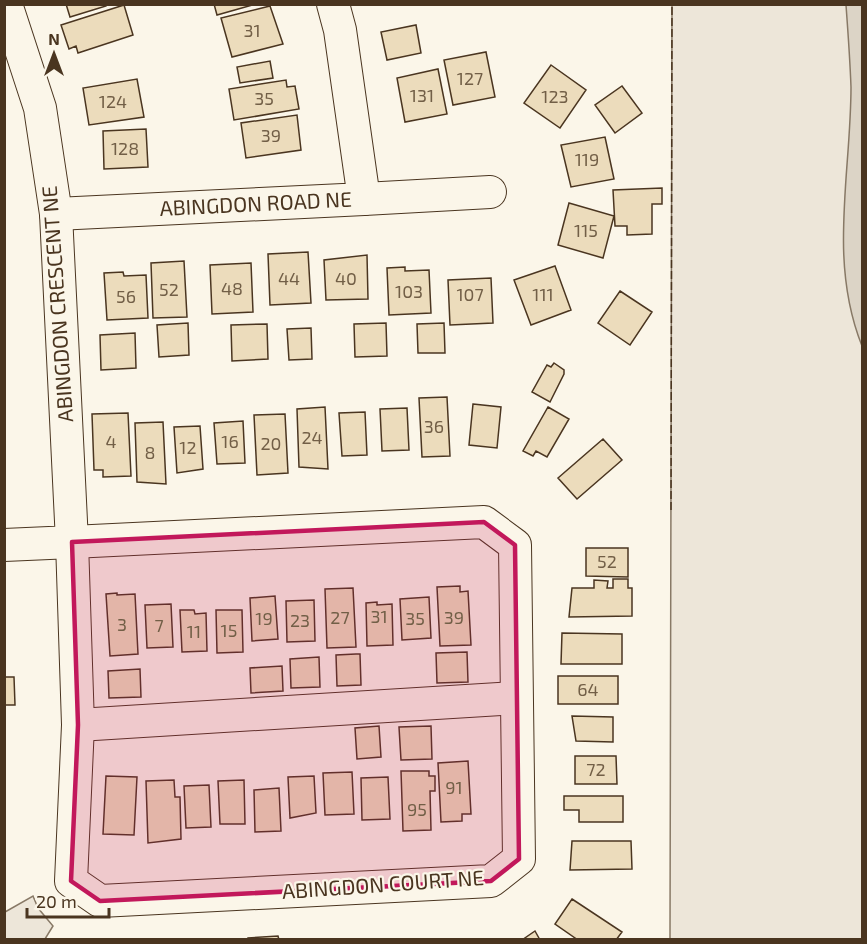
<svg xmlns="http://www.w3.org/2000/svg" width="867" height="944" viewBox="0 0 867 944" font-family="'Exo 2',sans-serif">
  <rect width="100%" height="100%" fill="#fbf6e9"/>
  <path fill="#ede6d9" stroke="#887966" stroke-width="1.5" d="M 672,5 L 862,5 L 862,939 L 670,939 Z
    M 33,896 L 38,908 L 53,926 L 45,939 L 5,939 L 5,912 Z"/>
  <path fill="#dcd4c6" stroke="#887966" stroke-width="1.5" d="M 846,5 L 862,5 L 862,346 C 828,261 851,174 851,87 C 850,60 848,32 846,5 Z"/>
  <path fill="#ecdcbc" stroke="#4a3520" stroke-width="1.5" d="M 66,4 L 106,4 L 106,6 L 70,17 Z
    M 214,4 L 256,4 L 217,15 Z
    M 124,5 L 133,35 L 78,53 L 76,46 L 69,49 L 61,25 Z
    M 270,6 L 283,44 L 232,57 L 221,18 Z
    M 416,25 L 421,53 L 387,60 L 381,32 Z
    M 486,52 L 495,97 L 453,105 L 444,60 Z
    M 270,61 L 273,78 L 240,83 L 237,67 Z
    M 551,65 L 586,90 L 560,128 L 524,103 Z
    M 438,69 L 447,114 L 405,122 L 397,78 Z
    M 137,79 L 144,117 L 89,125 L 83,88 Z
    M 286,80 L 287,87 L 295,86 L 299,109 L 234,120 L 229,89 Z
    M 622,86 L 642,113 L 615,133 L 595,105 Z
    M 297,115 L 301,150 L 246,158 L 241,123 Z
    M 146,129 L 148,167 L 104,169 L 103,131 Z
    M 605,137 L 614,179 L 571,187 L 561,145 Z
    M 662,188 L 662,204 L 652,204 L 652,234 L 627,235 L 627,226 L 615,226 L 613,190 Z
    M 569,203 L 614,216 L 603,258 L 558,245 Z
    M 308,252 L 311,303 L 270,305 L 268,254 Z
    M 367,255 L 368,299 L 326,300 L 324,260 Z
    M 184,261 L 187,317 L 153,318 L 151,263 Z
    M 251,263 L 253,312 L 212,314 L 210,265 Z
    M 555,266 L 571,310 L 531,325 L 514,280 Z
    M 405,267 L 405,271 L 429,270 L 431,313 L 389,315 L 387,268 Z
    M 123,272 L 124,276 L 146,275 L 148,318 L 107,320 L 104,273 Z
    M 491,278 L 493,323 L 450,325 L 448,280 Z
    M 620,291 L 652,312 L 630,345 L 598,323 Z
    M 188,323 L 189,355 L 159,357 L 157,325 Z
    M 386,323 L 387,356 L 355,357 L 354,324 Z
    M 444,323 L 445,353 L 418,353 L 417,324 Z
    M 267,324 L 268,359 L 232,361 L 231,325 Z
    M 311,328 L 312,359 L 289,360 L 287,329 Z
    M 135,333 L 136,368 L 101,370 L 100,335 Z
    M 554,363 L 564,370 L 564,374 L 550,402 L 532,392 L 547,365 L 551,367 Z
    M 447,397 L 450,456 L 422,457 L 419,398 Z
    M 473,404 L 501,407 L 497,448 L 469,445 Z
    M 325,407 L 328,469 L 299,467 L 297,409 Z
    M 548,407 L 569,419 L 547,457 L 536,451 L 533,456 L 523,451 Z
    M 407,408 L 409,450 L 382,451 L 380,409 Z
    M 365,412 L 367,455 L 342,456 L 339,413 Z
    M 128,413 L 131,476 L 103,477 L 103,470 L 94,470 L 92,414 Z
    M 285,414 L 288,473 L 257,475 L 254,415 Z
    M 243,421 L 245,463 L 217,464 L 214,423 Z
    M 163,422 L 166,484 L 137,482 L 135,423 Z
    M 200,426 L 203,469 L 177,473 L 174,427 Z
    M 603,439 L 622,460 L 577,499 L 558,478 Z
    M 586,548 L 628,548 L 628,577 L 586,576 Z
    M 613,579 L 628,579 L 628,588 L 632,588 L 632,616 L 569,617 L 572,588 L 594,588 L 594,580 L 608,581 L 607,588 L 613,588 Z
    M 460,586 L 460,592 L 468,591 L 471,645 L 440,646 L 437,587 Z
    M 353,588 L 356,647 L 327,648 L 325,589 Z
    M 117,593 L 117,595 L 135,594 L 138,654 L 110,656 L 106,594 Z
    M 275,596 L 278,639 L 252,641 L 250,598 Z
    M 429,597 L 431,638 L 402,640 L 400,599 Z
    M 314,600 L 315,641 L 287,642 L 286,601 Z
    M 377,602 L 377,605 L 392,604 L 393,645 L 367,646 L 366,603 Z
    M 171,604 L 173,647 L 147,648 L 145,605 Z
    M 180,610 L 194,610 L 195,614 L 206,613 L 207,651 L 182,652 Z
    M 216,610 L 242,610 L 243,652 L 217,653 Z
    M 562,633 L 622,634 L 622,664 L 561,664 Z
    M 467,652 L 468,682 L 437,683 L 436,653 Z
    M 356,654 L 360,654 L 361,685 L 337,686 L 336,655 Z
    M 319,657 L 320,687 L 291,688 L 290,659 Z
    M 282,666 L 283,691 L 251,693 L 250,668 Z
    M 140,669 L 141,697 L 109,698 L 108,671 Z
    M 558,676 L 618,676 L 618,704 L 558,704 Z
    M 4,677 L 14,677 L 15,705 L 4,705 Z
    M 572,716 L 613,717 L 613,742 L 576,741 Z
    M 379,726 L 381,757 L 357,759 L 355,728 Z
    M 431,726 L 432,759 L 401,760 L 399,727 Z
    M 575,756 L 616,756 L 617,784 L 575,784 Z
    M 468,761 L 471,814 L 462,814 L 462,821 L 441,822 L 438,763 Z
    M 401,771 L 429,771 L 429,776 L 435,776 L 435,791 L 430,791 L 431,830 L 403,831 Z
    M 352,772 L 354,814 L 325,815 L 323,773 Z
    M 106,776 L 137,777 L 134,835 L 103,834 Z
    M 314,776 L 316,813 L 290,818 L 288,777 Z
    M 388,777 L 390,819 L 362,820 L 361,778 Z
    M 174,780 L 175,797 L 180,797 L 181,839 L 148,843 L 146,781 Z
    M 244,780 L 245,824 L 220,824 L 218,781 Z
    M 209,785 L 211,827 L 186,828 L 184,786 Z
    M 279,788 L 281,831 L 255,832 L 254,790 Z
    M 564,796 L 623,796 L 623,822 L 579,822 L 579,810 L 564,810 Z
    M 572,841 L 631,841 L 632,869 L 570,870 Z
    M 572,899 L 622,932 L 616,940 L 578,940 L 555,924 Z
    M 535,931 L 540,940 L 522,940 Z
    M 278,936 L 279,940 L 248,940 L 248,938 Z"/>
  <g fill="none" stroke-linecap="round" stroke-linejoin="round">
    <g stroke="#4a3520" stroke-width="34">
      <g id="minor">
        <path d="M 364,199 L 490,192"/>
        <path id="s1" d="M 56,214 L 364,199 L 340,30 L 333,4"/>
        <path d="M 484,522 L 515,545 L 519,859 L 491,881 L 100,901 L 71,881 L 78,725 L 72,542 Z"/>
        <path d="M 4,545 L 72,542 L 56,214 L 40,108 L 6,4"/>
        <path d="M 78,725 L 516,698"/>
      </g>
    </g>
    <use href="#minor" stroke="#fbf6e9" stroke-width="32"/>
    <path stroke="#4a3520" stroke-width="1.5" stroke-dasharray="8 3" stroke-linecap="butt" d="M 671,510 L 672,4"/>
  </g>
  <path fill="#c2185b" fill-opacity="0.2" stroke="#c2185b" stroke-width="4.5" stroke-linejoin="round" d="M 484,522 L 515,545 L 519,859 L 491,881 L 100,901 L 71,881 L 78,725 L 72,542 Z"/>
  <g text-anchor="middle" stroke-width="4.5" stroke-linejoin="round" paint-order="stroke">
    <g font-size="18" fill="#725f47">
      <text x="252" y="37">31</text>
      <text x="470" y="85">127</text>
      <text x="422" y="102">131</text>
      <text x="555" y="103">123</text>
      <text x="264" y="105">35</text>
      <text x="113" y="108">124</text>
      <text x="271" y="142">39</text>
      <text x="125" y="155">128</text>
      <text x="587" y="166">119</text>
      <text x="586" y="237">115</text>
      <text x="289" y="285">44</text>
      <text x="346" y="285">40</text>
      <text x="232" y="295">48</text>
      <text x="169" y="296">52</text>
      <text x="409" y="298">103</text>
      <text x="470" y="301">107</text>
      <text x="543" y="301">111</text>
      <text x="126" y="303">56</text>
      <text x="434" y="433">36</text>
      <text x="312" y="444">24</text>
      <text x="111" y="448">4</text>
      <text x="230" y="448">16</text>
      <text x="271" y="450">20</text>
      <text x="188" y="454">12</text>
      <text x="150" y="459">8</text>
      <text x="607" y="568">52</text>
      <text x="379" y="623">31</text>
      <text x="340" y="624">27</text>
      <text x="454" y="624">39</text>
      <text x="264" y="625">19</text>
      <text x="415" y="625">35</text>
      <text x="300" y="627">23</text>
      <text x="122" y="631">3</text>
      <text x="159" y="632">7</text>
      <text x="229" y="637">15</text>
      <text x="194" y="638">11</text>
      <text x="588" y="696">64</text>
      <text x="596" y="776">72</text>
      <text x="454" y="794">91</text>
      <text x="417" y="816">95</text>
    </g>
    <g font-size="21" fill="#4a3520" stroke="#fbf6e9">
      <text dy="7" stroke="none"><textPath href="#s1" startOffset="200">ABINGDON ROAD NE</textPath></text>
      <text transform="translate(58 304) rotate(-94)" y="7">ABINGDON CRESCENT NE</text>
      <text transform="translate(383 885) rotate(-4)" y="7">ABINGDON COURT NE</text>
    </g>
  </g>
  <rect width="867" height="944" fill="none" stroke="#4a3520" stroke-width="12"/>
  <g transform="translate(54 54)" stroke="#fbf6e9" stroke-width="4.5" paint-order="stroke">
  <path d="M0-4.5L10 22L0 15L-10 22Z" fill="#4a3520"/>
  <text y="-9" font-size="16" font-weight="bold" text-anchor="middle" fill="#4a3520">N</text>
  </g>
  <path d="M27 908v9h82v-9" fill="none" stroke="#4a3520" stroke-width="3"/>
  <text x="36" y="908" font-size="18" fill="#4a3520" stroke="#fbf6e9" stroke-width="4.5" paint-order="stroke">20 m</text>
</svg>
